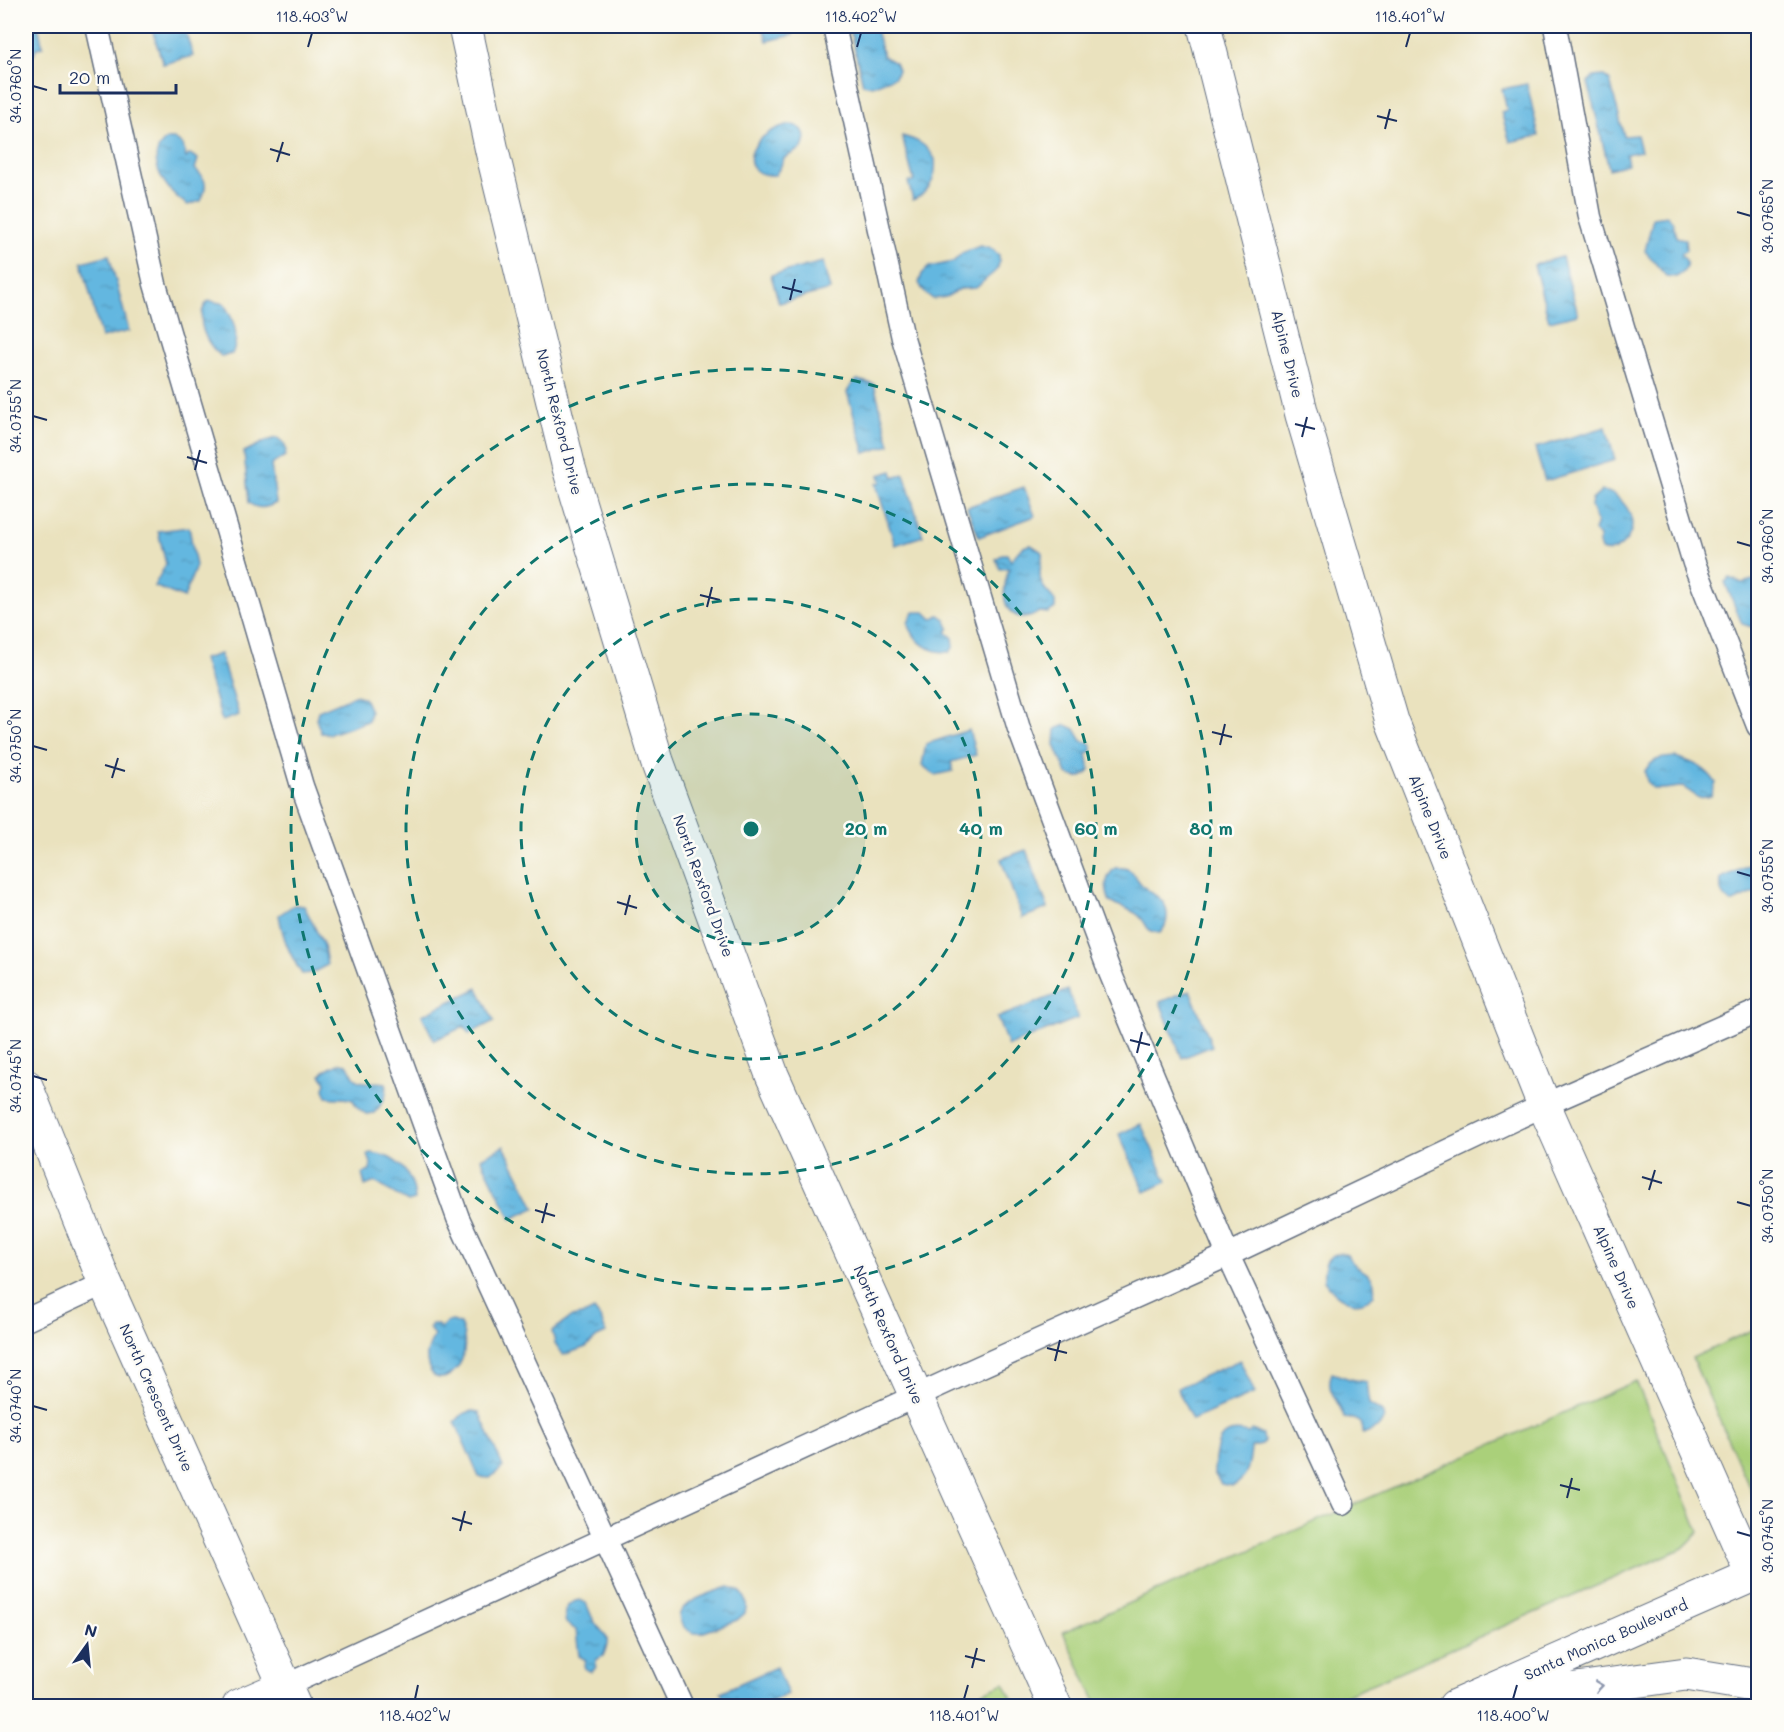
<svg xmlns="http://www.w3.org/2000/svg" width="1784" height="1732" viewBox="0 0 1784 1732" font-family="Mali,sans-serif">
  <defs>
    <pattern id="water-ripples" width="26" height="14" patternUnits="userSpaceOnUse" patternTransform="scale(1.5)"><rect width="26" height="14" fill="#64b7e0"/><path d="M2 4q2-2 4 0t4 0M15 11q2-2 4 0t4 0" fill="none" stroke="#5295b9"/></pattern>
  </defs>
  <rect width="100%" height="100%" fill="#fdfcf7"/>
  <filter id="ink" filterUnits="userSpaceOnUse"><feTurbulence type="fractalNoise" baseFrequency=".0167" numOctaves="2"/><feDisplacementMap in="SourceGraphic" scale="12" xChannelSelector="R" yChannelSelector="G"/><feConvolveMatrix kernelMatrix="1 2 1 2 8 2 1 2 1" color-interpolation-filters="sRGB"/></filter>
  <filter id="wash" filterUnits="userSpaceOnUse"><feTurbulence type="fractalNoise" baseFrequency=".008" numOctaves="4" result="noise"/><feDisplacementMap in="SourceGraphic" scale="24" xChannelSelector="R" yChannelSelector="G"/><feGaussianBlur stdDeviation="1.35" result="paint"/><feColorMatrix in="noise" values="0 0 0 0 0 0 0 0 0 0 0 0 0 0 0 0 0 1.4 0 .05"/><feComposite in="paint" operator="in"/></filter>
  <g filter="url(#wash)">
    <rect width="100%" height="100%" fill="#eae2be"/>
    <path fill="#aad07a" stroke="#62806c" stroke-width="1.5" d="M 1758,1327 L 1758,1507 L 1692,1358 Z
      M 1636,1381 L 1699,1532 L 1683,1548 L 1321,1706 L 1098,1706 L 1063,1632 Z
      M 1004,1683 L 1016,1706 L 951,1706 Z"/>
    <path fill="url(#water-ripples)" stroke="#40739f" stroke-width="1.5" d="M 26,26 L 38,26 L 43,47 L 36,48 L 34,55 L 26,58 Z
      M 151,26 L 184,26 L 193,56 L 163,64 Z
      M 763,26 L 791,26 L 793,35 L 767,41 Z
      M 849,26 L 875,26 L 883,56 L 895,63 L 898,70 L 895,77 L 872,86 L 863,84 Z
      M 1604,76 L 1610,81 L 1624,136 L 1637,135 L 1641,151 L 1626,154 L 1628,164 L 1609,169 L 1588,82 L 1593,77 Z
      M 1527,84 L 1539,136 L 1510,142 L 1501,112 L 1507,110 L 1502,89 Z
      M 786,125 C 802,124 809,133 802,148 L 784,158 L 780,168 L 775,175 C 752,177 743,160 758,142 C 765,134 776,128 786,125 Z
      M 902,136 C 918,140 927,145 935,159 C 937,177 930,192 913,200 L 908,182 L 914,181 Z
      M 167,139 L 174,139 L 183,145 L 186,158 L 190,154 L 198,159 L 195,169 C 208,180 207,186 201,201 L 188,205 C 168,194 141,157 167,139 Z
      M 1668,216 L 1673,222 L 1676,237 L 1685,239 L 1686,250 L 1681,254 C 1690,262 1687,272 1676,277 L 1666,276 L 1645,251 L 1653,218 Z
      M 980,246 L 992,249 L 999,255 C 1000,273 995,270 984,281 C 981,283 979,286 976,288 L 960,289 L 946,297 L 933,299 L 924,292 L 919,283 L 922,274 L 929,267 L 953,262 L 962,253 Z
      M 109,255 L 129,331 L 101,338 L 82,262 Z
      M 1562,257 L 1578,314 L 1549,321 L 1534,265 Z
      M 823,262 L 830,290 L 779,303 L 771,275 Z
      M 211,301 L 224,304 C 234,320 240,336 232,354 L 221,356 C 206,344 194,320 207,302 Z
      M 857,380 L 874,384 L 890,445 L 865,453 L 847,392 L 852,384 Z
      M 1606,427 L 1615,460 L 1545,481 L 1535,448 Z
      M 277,438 C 285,443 287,447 285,456 L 271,465 L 276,503 C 266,508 258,510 249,503 L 244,452 L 266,441 Z
      M 892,471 L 894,478 L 904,474 L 923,536 L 895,545 L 876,484 L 881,482 L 879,475 Z
      M 1024,487 L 1035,516 L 979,537 L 967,507 Z
      M 1602,491 C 1617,492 1632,509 1632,524 C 1633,538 1615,557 1601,550 L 1599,544 L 1599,537 L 1594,531 L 1597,522 L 1591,507 L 1592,500 Z
      M 189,527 L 196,566 L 184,598 L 154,586 L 166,564 L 158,531 Z
      M 1031,545 L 1042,552 C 1043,559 1040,565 1040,572 C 1039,587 1048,591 1055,601 L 1055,608 L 1048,613 L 1039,612 C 1032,617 1025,620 1017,616 C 999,608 1004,584 1009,568 L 1000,569 L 996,559 L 1003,554 L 1007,554 L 1011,561 C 1018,552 1020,546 1031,545 Z
      M 1730,578 L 1742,583 L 1753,580 L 1758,584 L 1758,629 L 1742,624 L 1725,582 Z
      M 913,612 L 925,612 L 932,619 L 939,615 L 945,619 L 949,628 L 946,632 L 953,638 L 954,646 L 950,652 C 928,653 915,643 908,623 Z
      M 220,654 L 239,715 L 222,721 L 203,659 Z
      M 356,695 L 364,698 L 370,711 L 368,721 L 330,734 L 321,733 L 316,719 L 318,711 Z
      M 1066,725 L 1075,729 L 1082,741 L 1091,743 L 1092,751 L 1087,754 L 1090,770 C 1084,779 1077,779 1067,774 L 1055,745 L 1056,729 Z
      M 969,730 L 976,755 L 951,762 L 953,771 L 935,775 L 922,765 L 926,744 Z
      M 1675,757 C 1692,762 1706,767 1716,783 L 1711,796 L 1699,798 L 1683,787 C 1664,787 1647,798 1645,771 C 1653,758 1661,758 1675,757 Z
      M 1026,850 L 1048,908 L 1022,918 L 1001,859 Z
      M 1758,862 L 1758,891 L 1731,903 C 1720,896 1720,890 1721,878 Z
      M 1115,868 C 1135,866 1132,876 1144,887 C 1155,897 1167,898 1167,916 C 1167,923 1165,928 1160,933 C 1142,931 1149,923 1138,915 C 1131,909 1118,906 1110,902 C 1105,889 1104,878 1115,868 Z
      M 294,905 L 304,906 L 324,946 L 327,965 L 312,973 L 302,974 C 289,953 283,939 279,915 Z
      M 478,988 L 494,1021 L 469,1034 L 465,1026 L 434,1040 L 422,1015 Z
      M 1068,990 L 1078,1018 L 1008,1046 L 997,1018 Z
      M 1190,990 L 1212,1046 L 1182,1058 L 1160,1002 Z
      M 340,1063 L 347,1064 C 350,1068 352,1075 355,1078 C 362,1085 377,1081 386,1083 C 389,1095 382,1104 374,1113 L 366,1114 L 358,1108 L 353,1100 C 344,1097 337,1099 327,1097 L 324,1089 L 326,1082 L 321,1075 L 324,1071 Z
      M 1141,1124 L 1167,1182 L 1145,1192 L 1119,1134 Z
      M 504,1146 L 535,1208 L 511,1219 L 481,1158 Z
      M 371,1153 C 397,1155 414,1174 415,1200 L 408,1202 L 375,1182 L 365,1186 L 362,1174 L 370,1171 L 371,1163 L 368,1155 Z
      M 1340,1253 L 1347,1255 C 1357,1275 1378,1268 1374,1295 C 1356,1312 1336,1298 1324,1281 C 1323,1266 1325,1256 1340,1253 Z
      M 594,1310 L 601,1319 L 606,1333 L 597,1337 L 586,1347 L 563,1355 L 555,1343 L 552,1331 L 572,1317 L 586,1314 Z
      M 453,1321 L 460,1324 C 468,1341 466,1366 448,1376 C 433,1384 426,1366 427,1354 C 428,1348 431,1342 434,1336 L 429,1328 L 432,1324 L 437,1324 L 440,1328 L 447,1322 Z
      M 1240,1360 L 1255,1393 L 1192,1420 L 1177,1388 Z
      M 1332,1373 L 1350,1379 L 1366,1382 L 1369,1404 L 1382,1412 L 1384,1419 L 1379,1427 L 1363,1434 C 1364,1421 1355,1419 1344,1417 C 1340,1401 1324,1391 1332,1373 Z
      M 472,1411 L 479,1412 L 503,1467 L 490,1478 L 479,1477 L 455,1422 L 463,1414 Z
      M 1252,1430 L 1263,1435 L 1264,1441 L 1261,1445 L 1251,1447 C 1250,1462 1248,1479 1233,1486 L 1221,1484 L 1214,1473 C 1215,1449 1217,1424 1248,1433 Z
      M 729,1587 C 743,1590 749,1598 745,1613 L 737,1620 L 701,1633 C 695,1634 689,1632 684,1627 C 664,1604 715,1592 729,1587 Z
      M 580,1600 L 586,1603 C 589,1609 591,1616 594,1621 C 603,1636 613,1633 603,1656 L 596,1660 L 596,1667 L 592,1672 L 585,1669 L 584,1664 L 586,1660 L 579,1656 L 576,1630 L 566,1623 C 562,1611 567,1602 580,1600 Z
      M 776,1667 L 788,1694 L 760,1706 L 727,1706 L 721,1692 Z"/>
  </g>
  <g filter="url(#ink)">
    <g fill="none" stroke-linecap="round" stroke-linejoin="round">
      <g stroke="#636e80" stroke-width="25">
        <path id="service" d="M 97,26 L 155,284 L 302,786 L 458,1218 L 682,1706
          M 834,26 L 903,338 L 1019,729 L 1109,970 L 1228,1255 L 1343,1504
          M 1555,26 L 1590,217 L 1694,563 L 1758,726
          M 26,1320 L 105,1283
          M 285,1686 L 966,1373 L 1228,1255 L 1544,1105 L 1758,1011"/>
      </g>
      <g stroke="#636e80" stroke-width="35">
        <path id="minor" d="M 465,26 L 492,151 L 569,468 L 657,761 L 772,1075 L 1055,1706
          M 1204,26 L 1302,415 L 1392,721 L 1544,1105 L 1753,1576
          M 26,1086 L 105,1283 L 294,1706
          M 239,1706 L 285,1686"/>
      </g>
      <g stroke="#636e80" stroke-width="35">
        <path id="primary" d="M 1496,1700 L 1686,1674 L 1753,1685 L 1758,1689
          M 1455,1706 L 1758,1573"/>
      </g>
      <use href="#service" stroke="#fff" stroke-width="22"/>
      <use href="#minor" stroke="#fff" stroke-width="33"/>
      <use href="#primary" stroke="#fff" stroke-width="33"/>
    </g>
    <defs><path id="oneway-chevron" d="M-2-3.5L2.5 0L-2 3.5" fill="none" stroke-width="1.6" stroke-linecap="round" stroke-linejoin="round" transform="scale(1.5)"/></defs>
    <use stroke="#8d97ae" href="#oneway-chevron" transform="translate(1599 1686) rotate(-8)"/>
  </g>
  <path fill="none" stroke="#1b2f5e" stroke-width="2" d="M 308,47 L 312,33M 857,47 L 861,33M 1406,47 L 1410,33M 33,86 L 47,90M 1377,116 L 1397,121M 1385,129 L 1390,109M 270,149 L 290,155M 277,162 L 283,142M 1737,212 L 1751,216M 782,287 L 802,292M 790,300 L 795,279M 33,416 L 47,420M 1295,424 L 1315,429M 1302,437 L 1307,417M 187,457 L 207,463M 195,470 L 200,450M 1737,542 L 1751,546M 700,595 L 720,600M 707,607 L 712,587M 1212,732 L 1232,737M 1220,745 L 1225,724M 33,746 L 47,750M 105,765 L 125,771M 112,778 L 118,758M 1737,872 L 1751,876M 617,902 L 637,908M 625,915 L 630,895M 1130,1040 L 1150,1045M 1137,1053 L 1142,1032M 33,1076 L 47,1080M 1642,1177 L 1662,1183M 1649,1190 L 1655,1170M 1737,1202 L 1751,1206M 535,1210 L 555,1216M 542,1223 L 547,1203M 1047,1348 L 1067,1353M 1055,1361 L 1060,1340M 33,1406 L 47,1410M 1560,1485 L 1580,1490M 1567,1498 L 1572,1478M 452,1518 L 472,1524M 460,1531 L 465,1511M 1737,1532 L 1751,1536M 965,1656 L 985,1661M 972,1668 L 977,1648M 415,1699 L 418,1685M 964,1699 L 968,1685M 1513,1699 L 1517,1685"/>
  <circle cx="751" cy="829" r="115" fill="#0f766e" fill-opacity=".12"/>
  <g fill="none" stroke="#0f766e" stroke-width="3" stroke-dasharray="10 8">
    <circle cx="751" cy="829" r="115"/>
    <circle cx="751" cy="829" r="230"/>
    <circle cx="751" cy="829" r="345"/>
    <circle cx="751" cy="829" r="460"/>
  </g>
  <g text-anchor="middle" stroke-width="5" stroke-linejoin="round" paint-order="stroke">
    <g font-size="15" fill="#1b2f5e" stroke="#fdfcf7">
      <text transform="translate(1287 354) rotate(76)" y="5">Alpine Drive</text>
      <text transform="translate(559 422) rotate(76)" y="5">North Rexford Drive</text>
      <text transform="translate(1430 817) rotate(68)" y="5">Alpine Drive</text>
      <text transform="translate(703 886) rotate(70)" y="5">North Rexford Drive</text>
      <text transform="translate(1616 1267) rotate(66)" y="5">Alpine Drive</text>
      <text transform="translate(888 1335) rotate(66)" y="5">North Rexford Drive</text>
      <text transform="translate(156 1398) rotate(66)" y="5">North Crescent Drive</text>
      <text transform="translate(1606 1640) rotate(-24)" y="5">Santa Monica Boulevard</text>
    </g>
  </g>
  <circle cx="751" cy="829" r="9" fill="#0f766e" stroke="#fdfcf7" stroke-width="3"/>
  <g font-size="18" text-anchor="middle" font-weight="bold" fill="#0f766e" stroke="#fdfcf7" stroke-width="5" stroke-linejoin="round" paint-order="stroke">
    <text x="866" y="835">20 m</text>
    <text x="981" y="835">40 m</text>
    <text x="1096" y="835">60 m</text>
    <text x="1211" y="835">80 m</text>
  </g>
  <rect width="1784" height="1732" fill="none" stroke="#fdfcf7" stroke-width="66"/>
  <g transform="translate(87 1645) rotate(15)" stroke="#fdfcf7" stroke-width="4.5" paint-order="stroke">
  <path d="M0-4.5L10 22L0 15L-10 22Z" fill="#1b2f5e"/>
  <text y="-9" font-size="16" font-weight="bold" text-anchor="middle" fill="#1b2f5e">N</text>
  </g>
  <path d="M60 84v9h116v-9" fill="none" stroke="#1b2f5e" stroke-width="3"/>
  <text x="69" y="84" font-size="18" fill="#1b2f5e" stroke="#fdfcf7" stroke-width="4.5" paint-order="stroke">20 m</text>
  <rect x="33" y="33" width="1718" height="1666" fill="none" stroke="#1b2f5e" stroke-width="2"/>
  <g font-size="15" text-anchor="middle" fill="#1b2f5e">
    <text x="312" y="22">118.403°W</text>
    <text x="861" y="22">118.402°W</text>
    <text x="1410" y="22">118.401°W</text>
    <text transform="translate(16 86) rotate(-90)" y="5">34.0760°N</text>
    <text transform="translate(1768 216) rotate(-90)" y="5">34.0765°N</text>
    <text transform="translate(16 416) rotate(-90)" y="5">34.0755°N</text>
    <text transform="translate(1768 546) rotate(-90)" y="5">34.0760°N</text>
    <text transform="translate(16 746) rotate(-90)" y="5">34.0750°N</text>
    <text transform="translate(1768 876) rotate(-90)" y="5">34.0755°N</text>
    <text transform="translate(16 1076) rotate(-90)" y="5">34.0745°N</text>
    <text transform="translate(1768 1206) rotate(-90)" y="5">34.0750°N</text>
    <text transform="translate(16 1406) rotate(-90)" y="5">34.0740°N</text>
    <text transform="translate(1768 1536) rotate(-90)" y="5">34.0745°N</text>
    <text x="415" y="1721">118.402°W</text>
    <text x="964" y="1721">118.401°W</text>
    <text x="1513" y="1721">118.400°W</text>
  </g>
</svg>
